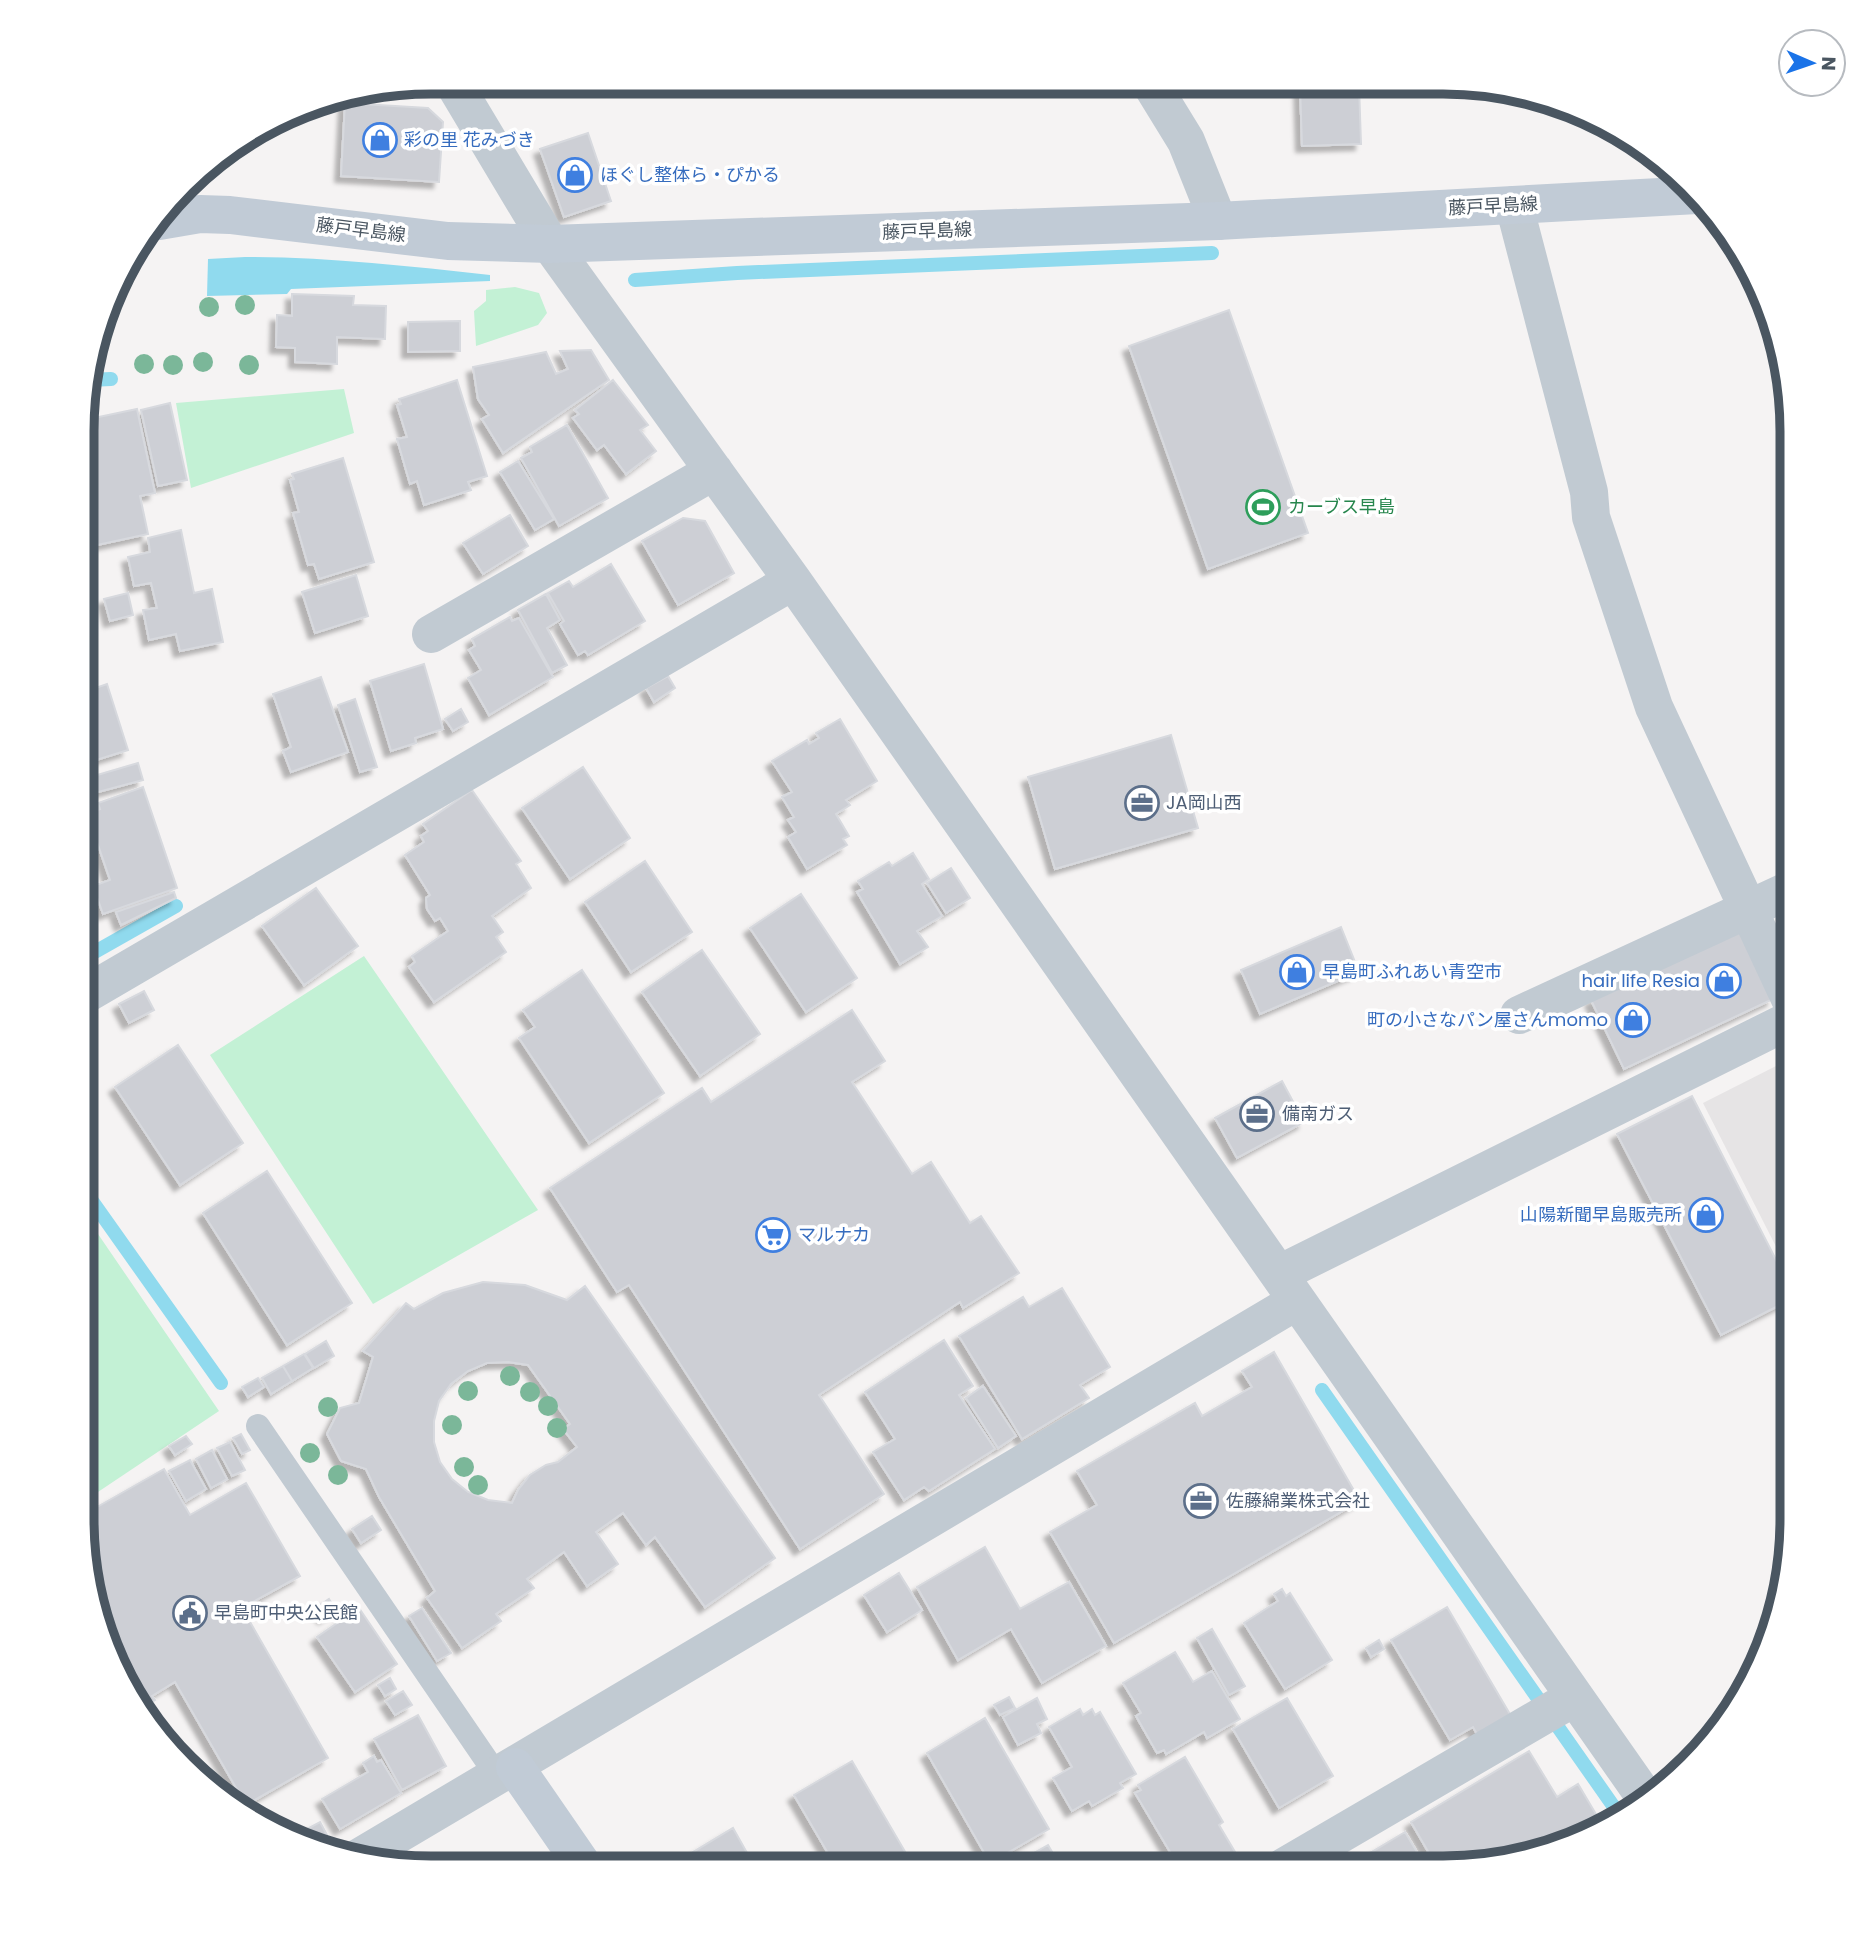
<svg xmlns="http://www.w3.org/2000/svg" width="1875" height="1950" viewBox="0 0 1875 1950" font-family="Poppins,'Noto Sans JP',sans-serif">
  <defs>
    <filter id="shadow"><feDropShadow dx="-6" dy="6" stdDeviation="2" flood-color="#0004"/></filter>
  </defs>
  <rect width="100%" height="100%" fill="#f5f3f3"/>
  <path fill="#e6e4e5" d="M 1792,1058 L 1792,1278 L 1703,1103 Z"/>
  <path fill="#c3f1d5" d="M 515,287 L 539,293 L 547,313 L 538,325 L 476,346 L 474,311 L 486,301 L 486,290 Z
    M 344,389 L 354,433 L 191,488 L 176,403 Z
    M 364,956 L 538,1210 L 373,1304 L 210,1055 Z
    M 85,1215 L 219,1411 L 83,1502 Z"/>
  <path fill="#90daee" d="M 245,257 C 327,257 408,266 490,275 L 490,281 L 291,289 L 287,294 L 207,296 L 208,259 Z"/>
  <g fill="none" stroke-linecap="round" stroke-linejoin="round">
    <path stroke="#90daee" stroke-width="14" d="M 635,280 L 737,273 L 1212,253
      M 89,380 L 111,379
      M 86,957 L 176,906
      M 85,1191 L 221,1383
      M 1322,1390 L 1621,1817"/>
  </g>
  <path fill="#cdcfd5" stroke="#d7d9de" stroke-width="2" fill-rule="evenodd" filter="url(#shadow)" d="M 1300,85 L 1359,85 L 1361,144 L 1302,146 Z
    M 345,103 L 428,108 L 443,122 L 439,182 L 341,176 Z
    M 588,133 L 611,201 L 564,217 L 540,149 Z
    M 292,294 L 354,296 L 353,305 L 386,306 L 385,339 L 337,337 L 337,364 L 295,362 L 295,348 L 276,347 L 277,315 L 292,316 Z
    M 1229,310 L 1308,533 L 1208,569 L 1129,346 Z
    M 460,321 L 460,351 L 408,352 L 408,322 Z
    M 591,350 L 609,380 L 503,453 L 482,419 L 489,415 L 478,399 L 473,367 L 546,352 L 556,374 L 568,369 L 560,351 Z
    M 457,380 L 487,476 L 468,482 L 471,490 L 424,505 L 417,481 L 410,484 L 397,439 L 407,437 L 397,405 L 401,404 L 399,399 Z
    M 613,380 L 648,425 L 640,430 L 656,451 L 626,474 L 604,445 L 597,450 L 573,418 L 579,414 L 575,410 Z
    M 170,403 L 187,480 L 158,486 L 141,410 Z
    M 137,409 L 155,493 L 140,496 L 148,534 L 88,547 L 89,419 Z
    M 567,425 L 608,498 L 559,526 L 521,458 L 532,452 L 530,447 Z
    M 343,458 L 374,562 L 319,579 L 314,564 L 308,565 L 293,513 L 299,512 L 290,480 L 294,479 L 292,474 Z
    M 518,461 L 554,519 L 535,530 L 500,472 Z
    M 510,515 L 528,546 L 483,574 L 463,543 Z
    M 683,518 L 705,521 L 734,573 L 678,605 L 642,541 Z
    M 181,530 L 194,593 L 212,589 L 223,642 L 180,651 L 176,634 L 149,640 L 143,610 L 157,608 L 151,583 L 134,586 L 128,557 L 150,552 L 148,538 Z
    M 611,564 L 645,621 L 588,655 L 585,651 L 578,655 L 560,624 L 564,621 L 548,593 L 569,581 L 573,587 Z
    M 356,575 L 368,616 L 315,633 L 302,592 Z
    M 128,593 L 133,615 L 110,621 L 104,599 Z
    M 546,594 L 560,620 L 547,628 L 567,665 L 552,673 L 518,610 Z
    M 510,617 L 512,621 L 519,618 L 553,677 L 489,715 L 468,678 L 481,670 L 469,650 L 475,646 L 472,639 Z
    M 87,652 L 96,680 L 87,683 Z
    M 424,664 L 443,729 L 415,738 L 416,743 L 391,751 L 370,681 Z
    M 668,676 L 675,688 L 654,702 L 646,688 Z
    M 321,677 L 348,752 L 291,772 L 283,751 L 291,747 L 273,694 Z
    M 107,684 L 128,750 L 87,763 L 87,691 Z
    M 355,699 L 377,767 L 360,772 L 338,705 Z
    M 461,709 L 468,722 L 453,731 L 445,719 Z
    M 840,719 L 877,781 L 846,800 L 850,805 L 836,814 L 849,836 L 843,839 L 847,845 L 807,869 L 788,837 L 796,832 L 788,820 L 794,817 L 782,797 L 792,792 L 772,761 L 807,740 L 809,744 L 819,738 L 816,733 Z
    M 1171,735 L 1198,828 L 1055,869 L 1028,777 Z
    M 138,763 L 143,780 L 87,795 L 87,778 Z
    M 583,767 L 630,838 L 570,879 L 522,808 Z
    M 143,787 L 177,888 L 103,914 L 93,886 L 110,880 L 87,813 L 100,809 L 98,803 Z
    M 472,790 L 521,861 L 516,864 L 531,888 L 492,916 L 503,932 L 496,937 L 506,952 L 434,1002 L 409,967 L 415,962 L 412,956 L 448,931 L 440,918 L 435,921 L 427,909 L 426,898 L 430,895 L 405,855 L 424,842 L 421,836 L 428,831 L 423,824 Z
    M 913,853 L 929,879 L 922,884 L 942,916 L 917,931 L 928,947 L 900,964 L 857,892 L 863,889 L 858,881 L 889,862 L 892,866 Z
    M 645,861 L 692,932 L 631,972 L 585,902 Z
    M 951,868 L 970,898 L 946,913 L 927,883 Z
    M 316,888 L 358,946 L 304,985 L 262,926 Z
    M 174,892 L 176,898 L 121,925 L 116,912 Z
    M 801,894 L 857,978 L 806,1012 L 750,928 Z
    M 1341,927 L 1359,972 L 1260,1014 L 1241,970 Z
    M 1742,931 L 1773,999 L 1624,1069 L 1591,1000 Z
    M 702,950 L 760,1034 L 700,1076 L 642,992 Z
    M 582,970 L 664,1093 L 589,1143 L 519,1038 L 535,1027 L 523,1010 Z
    M 144,991 L 154,1010 L 129,1023 L 119,1004 Z
    M 852,1010 L 885,1061 L 852,1082 L 912,1174 L 931,1162 L 970,1223 L 981,1216 L 1019,1273 L 963,1308 L 960,1302 L 819,1395 L 884,1494 L 800,1549 L 629,1285 L 617,1292 L 550,1188 L 702,1088 L 711,1102 Z
    M 178,1045 L 243,1143 L 180,1185 L 115,1087 Z
    M 1282,1081 L 1304,1122 L 1237,1158 L 1215,1118 Z
    M 1692,1096 L 1792,1291 L 1792,1299 L 1721,1335 L 1617,1134 Z
    M 267,1171 L 352,1303 L 287,1345 L 203,1213 Z
    M 483,1282 L 525,1285 L 567,1300 L 585,1286 L 775,1558 L 705,1607 L 655,1537 L 646,1545 L 623,1513 L 596,1532 L 618,1564 L 587,1586 L 564,1552 L 527,1579 L 534,1588 L 496,1614 L 501,1621 L 462,1648 L 427,1598 L 435,1591 L 379,1497 L 366,1469 L 341,1461 L 327,1434 L 340,1408 L 359,1403 L 373,1357 L 363,1351 L 406,1303 L 414,1309 L 443,1293 ZM 508,1362 L 528,1365 L 570,1424 L 563,1429 L 577,1447 L 558,1462 L 546,1465 L 530,1475 L 518,1490 L 512,1503 L 488,1500 L 468,1492 L 452,1479 L 440,1462 L 434,1442 L 434,1421 L 439,1401 L 451,1384 L 468,1371 L 487,1363 Z
    M 1062,1288 L 1110,1367 L 1080,1385 L 1089,1398 L 1022,1439 L 959,1336 L 1023,1297 L 1029,1307 Z
    M 944,1340 L 973,1386 L 959,1395 L 995,1449 L 929,1491 L 924,1487 L 904,1500 L 873,1452 L 895,1439 L 865,1392 Z
    M 326,1341 L 334,1356 L 314,1368 L 305,1354 Z
    M 1274,1352 L 1360,1501 L 1114,1643 L 1050,1532 L 1097,1505 L 1077,1471 L 1195,1403 L 1202,1416 L 1252,1387 L 1242,1371 Z
    M 304,1354 L 313,1368 L 292,1381 L 283,1366 Z
    M 283,1366 L 292,1381 L 271,1394 L 262,1378 Z
    M 258,1378 L 264,1387 L 248,1397 L 242,1387 Z
    M 983,1386 L 1016,1436 L 998,1448 L 966,1398 Z
    M 241,1434 L 250,1450 L 242,1454 L 233,1438 Z
    M 186,1436 L 192,1444 L 175,1455 L 169,1446 Z
    M 230,1442 L 245,1470 L 232,1476 L 217,1448 Z
    M 212,1450 L 227,1479 L 211,1488 L 196,1459 Z
    M 190,1460 L 206,1489 L 186,1501 L 169,1471 Z
    M 164,1469 L 190,1515 L 246,1483 L 300,1576 L 242,1608 L 328,1758 L 246,1805 L 175,1682 L 152,1696 L 155,1700 L 142,1708 L 101,1631 L 83,1541 L 83,1515 Z
    M 372,1516 L 381,1530 L 361,1543 L 352,1529 Z
    M 985,1547 L 1020,1609 L 1069,1582 L 1106,1646 L 1042,1683 L 1011,1629 L 958,1660 L 917,1587 Z
    M 899,1573 L 922,1610 L 887,1632 L 864,1595 Z
    M 1282,1589 L 1286,1596 L 1290,1593 L 1332,1660 L 1285,1689 L 1244,1623 L 1278,1601 L 1274,1594 Z
    M 329,1599 L 336,1610 L 324,1618 L 317,1607 Z
    M 1447,1607 L 1511,1716 L 1478,1736 L 1473,1727 L 1450,1740 L 1391,1640 Z
    M 359,1608 L 397,1664 L 355,1692 L 317,1637 Z
    M 422,1608 L 451,1653 L 437,1661 L 409,1616 Z
    M 1212,1629 L 1245,1686 L 1229,1695 L 1197,1638 Z
    M 1379,1640 L 1384,1649 L 1371,1657 L 1366,1648 Z
    M 1175,1652 L 1193,1682 L 1212,1671 L 1240,1719 L 1207,1738 L 1204,1732 L 1166,1754 L 1164,1750 L 1157,1753 L 1136,1716 L 1141,1713 L 1123,1683 Z
    M 390,1678 L 396,1689 L 385,1696 L 378,1685 Z
    M 403,1691 L 412,1705 L 395,1715 L 386,1701 Z
    M 1009,1697 L 1015,1708 L 1000,1715 L 994,1705 Z
    M 1037,1698 L 1047,1719 L 1037,1724 L 1041,1733 L 1018,1745 L 1003,1717 Z
    M 1287,1698 L 1333,1776 L 1279,1808 L 1233,1729 Z
    M 1080,1709 L 1083,1715 L 1092,1709 L 1095,1715 L 1100,1712 L 1136,1774 L 1120,1783 L 1123,1788 L 1092,1806 L 1089,1801 L 1072,1811 L 1053,1778 L 1072,1767 L 1049,1727 Z
    M 418,1715 L 446,1766 L 402,1790 L 374,1739 Z
    M 985,1718 L 1049,1829 L 990,1863 L 927,1753 Z
    M 1529,1751 L 1557,1797 L 1578,1784 L 1603,1826 L 1555,1849 L 1466,1867 L 1437,1867 L 1411,1822 Z
    M 374,1756 L 377,1762 L 381,1760 L 401,1793 L 340,1829 L 322,1799 L 368,1772 L 363,1763 Z
    M 1185,1757 L 1223,1822 L 1219,1825 L 1238,1857 L 1220,1867 L 1179,1867 L 1135,1793 L 1141,1790 L 1138,1785 Z
    M 852,1761 L 914,1867 L 836,1867 L 794,1795 Z
    M 320,1822 L 327,1835 L 312,1844 L 294,1836 Z
    M 733,1828 L 755,1867 L 677,1867 L 675,1863 Z
    M 1405,1832 L 1426,1867 L 1351,1867 L 1350,1865 Z
    M 1048,1845 L 1061,1867 L 1009,1867 Z"/>
  <g fill="none" stroke-linecap="round" stroke-linejoin="round">
    <path stroke="#c1cad2" stroke-width="24" d="M 258,1426 L 498,1777"/>
    <path stroke="#c1cad2" stroke-width="38" d="M 453,82 L 550,244 L 793,581 L 1647,1800
      M 1151,84 L 1186,141 L 1218,221
      M 1514,205 L 1589,492 L 1591,517 L 1654,707 L 1792,1003
      M 431,634 L 714,471
      M 86,994 L 793,581
      M 1519,1015 L 1792,889
      M 1279,1274 L 1792,1019
      M 358,1858 L 1297,1301
      M 1284,1867 L 1575,1697"/>
    <path stroke="#c1cbd6" stroke-width="38" d="M 159,221 L 200,214 L 230,215 L 448,241 L 550,244 L 1218,221 L 1697,195
      M 515,1767 L 584,1867"/>
  </g>
  <g fill="#7bb799">
    <circle cx="245" cy="305" r="10"/>
    <circle cx="209" cy="307" r="10"/>
    <circle cx="203" cy="362" r="10"/>
    <circle cx="144" cy="364" r="10"/>
    <circle cx="173" cy="365" r="10"/>
    <circle cx="249" cy="365" r="10"/>
    <circle cx="510" cy="1376" r="10"/>
    <circle cx="468" cy="1391" r="10"/>
    <circle cx="530" cy="1392" r="10"/>
    <circle cx="548" cy="1406" r="10"/>
    <circle cx="328" cy="1407" r="10"/>
    <circle cx="452" cy="1425" r="10"/>
    <circle cx="557" cy="1428" r="10"/>
    <circle cx="310" cy="1453" r="10"/>
    <circle cx="464" cy="1467" r="10"/>
    <circle cx="338" cy="1475" r="10"/>
    <circle cx="478" cy="1485" r="10"/>
  </g>
  <defs>
    <g id="shop-ring" transform="scale(1.75)"><circle r="9.5" fill="#fff" stroke="#3f7fe0" stroke-width="1.5"/><path d="M-5-2.5h2.3a2.7 3.5 0 0 1 5.4 0H5L5.5 6h-11ZM-1.5-2.5h3a1.5 2.3 0 0 0-3 0Z" fill="#3f7fe0"/></g>
    <g id="stadium-ring" transform="scale(1.75)"><circle r="9.5" fill="#fff" stroke="#2e9e5b" stroke-width="1.5"/><path d="M0-5a6.5 5 0 1 0 0 10a6.5 5 0 1 0 0-10ZM-3.5-1.8h7v3.6h-7Z" fill="#2e9e5b"/></g>
    <g id="office-ring" transform="scale(1.75)"><circle r="9.5" fill="#fff" stroke="#5c6f8a" stroke-width="1.5"/><path d="M-6-3h4V-5.5h4V-3h4V5H-6ZM-1-4.5V-3h2v-1.5ZM-6 0V1H6V0Z" fill="#5c6f8a"/></g>
    <g id="supermarket-ring" transform="scale(1.75)"><circle r="9.5" fill="#fff" stroke="#3f7fe0" stroke-width="1.5"/><path d="M-6-5.5h2.5l.6 2H6L4.5 2H-2.5L-4.4-4H-6ZM-1.5 3.2a1.3 1.3 0 1 0 .1 0ZM3 3.2a1.3 1.3 0 1 0 .1 0Z" fill="#3f7fe0"/></g>
    <g id="civic-ring" transform="scale(1.75)"><circle r="9.5" fill="#fff" stroke="#5c6f8a" stroke-width="1.5"/><path d="M-.6-6.5H3V-4.5H.6V-3L4-1V1h2V6H-6V1h2V-1L-.6-3ZM-1.2 2.5V6h2.4V2.5Z" fill="#5c6f8a"/></g>
  </defs>
  <g fill-rule="evenodd">
    <use href="#shop-ring" x="380" y="140"/>
    <use href="#shop-ring" x="575" y="175"/>
    <use href="#stadium-ring" x="1263" y="507"/>
    <use href="#office-ring" x="1142" y="803"/>
    <use href="#shop-ring" x="1297" y="972"/>
    <use href="#shop-ring" x="1724" y="981"/>
    <use href="#shop-ring" x="1633" y="1020"/>
    <use href="#office-ring" x="1257" y="1114"/>
    <use href="#shop-ring" x="1706" y="1215"/>
    <use href="#supermarket-ring" x="773" y="1235"/>
    <use href="#office-ring" x="1201" y="1501"/>
    <use href="#civic-ring" x="190" y="1613"/>
  </g>
  <g text-anchor="middle" stroke-width="7" stroke-linejoin="round" paint-order="stroke">
    <g font-size="18" fill="#366cbe" stroke="#fff" text-anchor="start">
      <text x="404" y="146">彩の里 花みづき</text>
      <text x="600" y="181">ほぐし整体ら・ぴかる</text>
      <text x="1322" y="978">早島町ふれあい青空市</text>
      <text x="1700" y="987" text-anchor="end">hair life Resia</text>
      <text x="1608" y="1026" text-anchor="end">町の小さなパン屋さんmomo</text>
      <text x="1682" y="1221" text-anchor="end">山陽新聞早島販売所</text>
      <text x="798" y="1241">マルナカ</text>
    </g>
    <g font-size="18" fill="#4a5661" stroke="#fff">
      <text transform="translate(1493 206) rotate(-3)" y="6">藤戸早島線</text>
      <text transform="translate(361 230) rotate(7)" y="6">藤戸早島線</text>
      <text transform="translate(927 231) rotate(-2)" y="6">藤戸早島線</text>
    </g>
    <g font-size="18" fill="#27864d" stroke="#fff" text-anchor="start">
      <text x="1288" y="513">カーブス早島</text>
    </g>
    <g font-size="18" fill="#4e5e75" stroke="#fff" text-anchor="start">
      <text x="1166" y="809">JA岡山西</text>
      <text x="1282" y="1120">備南ガス</text>
      <text x="1226" y="1507">佐藤綿業株式会社</text>
      <text x="214" y="1619">早島町中央公民館</text>
    </g>
  </g>
  <path d="M0 0H1875V1950H0ZM431 94H1443A337 337 0 0 1 1780 431V1519A337 337 0 0 1 1443 1856H431A337 337 0 0 1 94 1519V431A337 337 0 0 1 431 94Z" fill="#fff" fill-rule="evenodd"/>
  <path fill="none" stroke="#4a5661" stroke-width="9" d="M431 94H1443A337 337 0 0 1 1780 431V1519A337 337 0 0 1 1443 1856H431A337 337 0 0 1 94 1519V431A337 337 0 0 1 431 94Z"/>
  <g transform="translate(1812 63) rotate(92)"><circle r="33" fill="#ffffff" stroke="#b7bbc0" stroke-width="2"/>
  <path d="M0-5L12 26L0 18L-12 26Z" fill="#1a73e8"/>
  <text y="-10" font-size="19" font-weight="bold" text-anchor="middle" fill="#4a5661">N</text>
  </g>
</svg>
